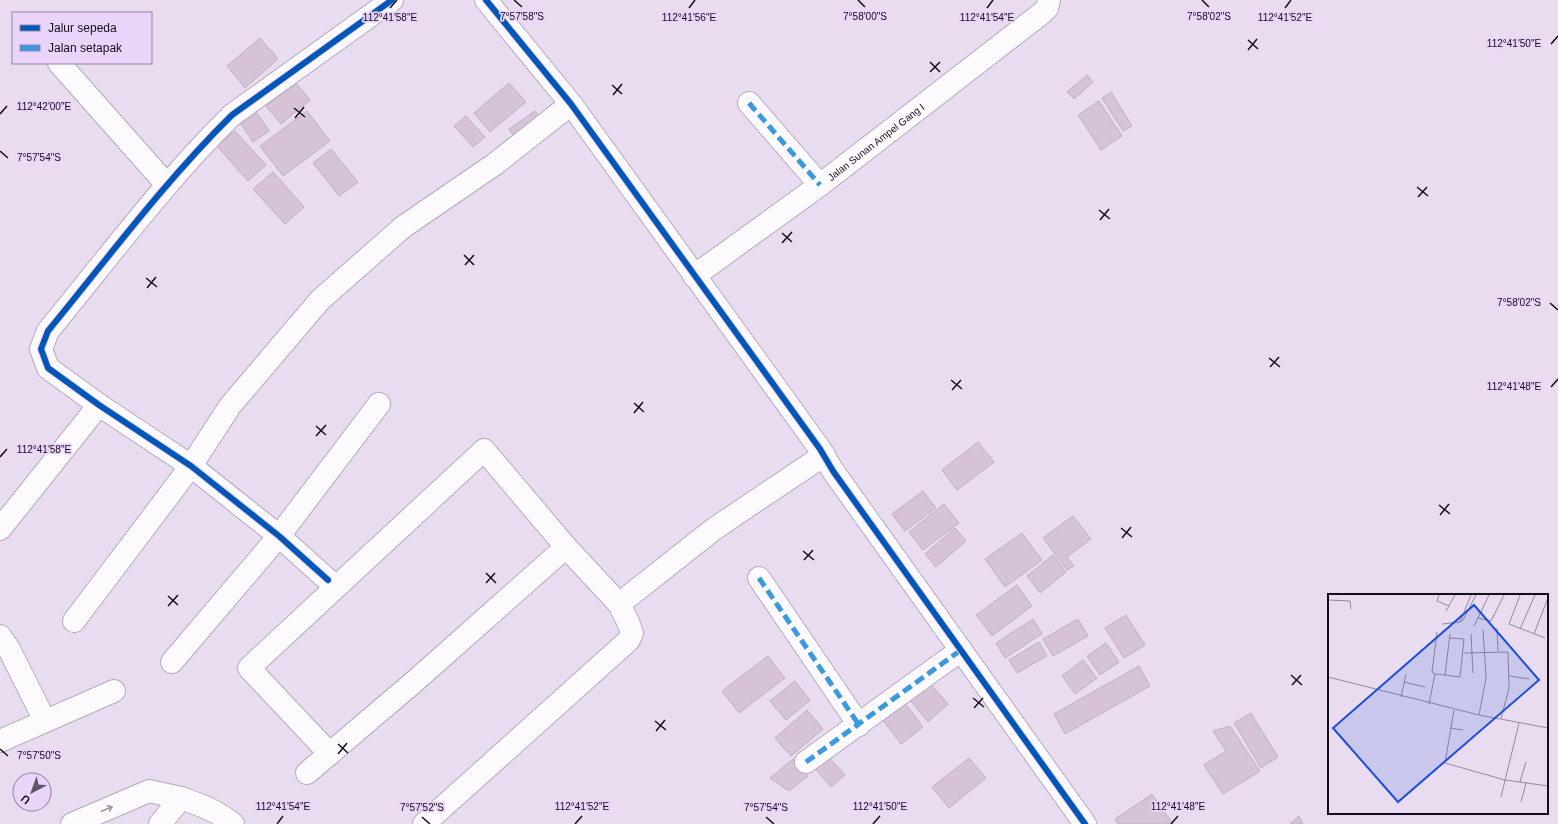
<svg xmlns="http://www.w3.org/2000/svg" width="1558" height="824" viewBox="0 0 1558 824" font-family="Helvetica,sans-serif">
  <rect width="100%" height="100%" fill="#e9dcf1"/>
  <path fill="#d6c3d7" stroke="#bdb1c0" d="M 260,38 L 278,59 L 245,88 L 227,66 Z
    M 1087,75 L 1093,82 L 1074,99 L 1067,92 Z
    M 296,83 L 310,100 L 281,124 L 266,106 Z
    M 509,83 L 526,102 L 490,132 L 474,113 Z
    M 1111,92 L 1132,126 L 1123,131 L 1102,98 Z
    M 1099,101 L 1122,136 L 1101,150 L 1078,115 Z
    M 307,111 L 330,141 L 283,176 L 260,146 Z
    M 535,111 L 545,124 L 518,142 L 509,129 Z
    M 257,113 L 269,131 L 253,142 L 241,124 Z
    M 466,116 L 485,137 L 473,147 L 454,126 Z
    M 235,131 L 266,165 L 248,181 L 217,146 Z
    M 331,149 L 358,182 L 339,196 L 313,163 Z
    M 273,172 L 304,207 L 285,224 L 253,189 Z
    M 978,442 L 994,462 L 957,490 L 942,470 Z
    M 923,491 L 936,508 L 905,531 L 892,514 Z
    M 944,504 L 959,523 L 923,550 L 909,532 Z
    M 1073,516 L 1091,539 L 1067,557 L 1074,566 L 1067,570 L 1043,538 Z
    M 955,528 L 966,541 L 936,567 L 925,554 Z
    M 1022,533 L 1042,560 L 1005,587 L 985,559 Z
    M 1053,555 L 1066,572 L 1040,593 L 1027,576 Z
    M 1017,585 L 1032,606 L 992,636 L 976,615 Z
    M 1126,615 L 1145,645 L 1124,658 L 1105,628 Z
    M 1033,619 L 1042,634 L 1005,658 L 996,643 Z
    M 1078,619 L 1088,636 L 1053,656 L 1043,639 Z
    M 1039,642 L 1047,656 L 1017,673 L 1009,660 Z
    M 1106,643 L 1119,662 L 1100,675 L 1087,656 Z
    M 768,656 L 785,678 L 739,713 L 722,691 Z
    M 1083,660 L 1097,678 L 1075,694 L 1062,676 Z
    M 1139,666 L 1150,686 L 1065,734 L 1054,714 Z
    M 795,681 L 810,700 L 786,720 L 770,701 Z
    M 929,682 L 948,704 L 928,722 L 909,699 Z
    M 904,702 L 923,727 L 901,744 L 882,719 Z
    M 807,710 L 823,729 L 791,756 L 775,738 Z
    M 1251,713 L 1278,757 L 1261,768 L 1234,723 Z
    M 1230,726 L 1260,771 L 1223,794 L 1204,765 L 1226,751 L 1213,731 Z
    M 824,752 L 845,775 L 831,787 L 811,764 Z
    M 969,758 L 986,778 L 949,808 L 932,787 Z
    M 793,759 L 808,776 L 789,791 L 770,778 Z
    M 1152,794 L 1173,824 L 1118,824 L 1115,819 Z
    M 1299,816 L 1303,824 L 1290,824 Z"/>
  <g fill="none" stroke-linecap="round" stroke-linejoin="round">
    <g stroke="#b5abbb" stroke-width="24">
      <g id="minor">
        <path d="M 486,0 L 571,104 L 820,449 L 833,471 L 1085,824"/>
        <path d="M 59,63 L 167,185"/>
        <path d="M 749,103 L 820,185"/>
        <path id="s1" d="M 694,276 L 820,185 L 1042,13 L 1047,8 L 1049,0"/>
        <path d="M 0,529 L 99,405"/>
        <path d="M 759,578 L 859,725"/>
        <path d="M 328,580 L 279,536 L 191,466 L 99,405 L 48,368 L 41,349 L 48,331 C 108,258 165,181 232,115 L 392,0"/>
        <path d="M 74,621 L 191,466 L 230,406 L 320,300 L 403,227 L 495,164 L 571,104"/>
        <path d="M 0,636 L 9,649 L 45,721"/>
        <path d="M 172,662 L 279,536 L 379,404"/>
        <path d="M 0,741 L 114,691"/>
        <path d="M 330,754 L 249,668 L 484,450 L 566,547"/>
        <path d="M 806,762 L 961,650"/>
        <path d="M 307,773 L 415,681 L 566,547 L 619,604 L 714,529 L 824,455"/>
        <path d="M 181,798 C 201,805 217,811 233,824"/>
        <path d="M 72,824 L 149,791 L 181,798 L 160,824"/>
        <path d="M 424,824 L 629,640 L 632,633 L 628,622 L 619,604"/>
      </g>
    </g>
    <use href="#minor" stroke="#fcfafd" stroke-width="22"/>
    <path stroke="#3b99df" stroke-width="5" stroke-dasharray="10 5" stroke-linecap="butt" d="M 749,103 L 820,185
      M 759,578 L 859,725
      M 806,762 L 961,650"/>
    <g stroke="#ead4f9" stroke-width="8">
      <path id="cycleway" d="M 486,0 L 571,104 L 820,449 L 833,471 L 1085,824
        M 328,580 L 279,536 L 191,466 L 99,405 L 48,368 L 41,349 L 48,331 C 108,258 165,181 232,115 L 392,0"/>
    </g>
    <use href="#cycleway" stroke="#0057b8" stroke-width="6"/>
  </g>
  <defs><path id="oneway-shaft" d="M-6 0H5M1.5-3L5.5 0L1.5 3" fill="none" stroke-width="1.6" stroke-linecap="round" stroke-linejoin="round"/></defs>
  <use stroke="#a09ba2" href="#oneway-shaft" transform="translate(107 809) rotate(-23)"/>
  <path fill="none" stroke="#150d1a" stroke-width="1.5" d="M 514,0 L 522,7M 858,0 L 865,7M 1202,0 L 1209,7M 390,8 L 397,0M 689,8 L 695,0M 987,8 L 993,0M 1285,8 L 1291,0M 1248,40 L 1258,49M 1551,44 L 1558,36M 1248,50 L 1257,39M 930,62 L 940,72M 930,72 L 940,62M 612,85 L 622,94M 613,95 L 622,84M 294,108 L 305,117M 0,114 L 7,106M 295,118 L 304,107M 0,151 L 8,158M 1417,187 L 1428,196M 1418,197 L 1427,187M 1099,210 L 1110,219M 1100,220 L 1109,209M 782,233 L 792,242M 782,243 L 792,232M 464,255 L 474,265M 465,265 L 474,255M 146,278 L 157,287M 147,288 L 156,277M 1550,303 L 1558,310M 1269,358 L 1280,367M 1270,367 L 1279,357M 951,380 L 962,389M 1551,387 L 1558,379M 952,390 L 961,380M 634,403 L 644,412M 634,413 L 643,402M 316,426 L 326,435M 316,436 L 326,425M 0,457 L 7,449M 1439,505 L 1450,514M 1440,515 L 1449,504M 1121,528 L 1132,537M 1122,538 L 1131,527M 803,551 L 814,560M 804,560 L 813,550M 486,573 L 496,583M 486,583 L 495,573M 168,596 L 178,605M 168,606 L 178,595M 1291,675 L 1302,685M 1292,685 L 1301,675M 973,698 L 984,707M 974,708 L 983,698M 655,721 L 666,730M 656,731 L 665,720M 338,744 L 348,753M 0,749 L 8,756M 338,754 L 347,743M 422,817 L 430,824M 766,817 L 774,824M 277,824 L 283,816M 575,824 L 582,816M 873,824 L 880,816M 1171,824 L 1178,816"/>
  <g text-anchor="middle" stroke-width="3.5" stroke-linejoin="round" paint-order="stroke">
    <g font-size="10" fill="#150d1a" stroke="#ead4f9">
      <text dy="4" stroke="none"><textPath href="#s1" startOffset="226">Jalan Sunan Ampel Gang I</textPath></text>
    </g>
  </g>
  <g transform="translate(1328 594)">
    <rect width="220" height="220" fill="#e9dcf1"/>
    <path fill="none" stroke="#94899b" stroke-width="1" d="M 111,1 L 109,7 L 121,12M 143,1 L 132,28 L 135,26 L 148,1M 192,1 L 181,30 L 217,44M 0,6 L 22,7 L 23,15M 118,17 L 127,1M 150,24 L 163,27 L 176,1M 114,30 L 132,28M 146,32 L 161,1M 169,34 L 170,57M 192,35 L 207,1M 143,40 L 145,79M 206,40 L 220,4M 136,59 L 180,58 L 181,94 L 173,125M 107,80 L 104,78 L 109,38M 117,81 L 132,83 L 136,45 L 122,44M 181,82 L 201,85M 0,83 L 151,121 L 220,134M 76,88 L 97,93M 73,103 L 78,80M 101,110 L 107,80 L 117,81 L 122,40M 126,116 L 117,169 L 177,186 L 220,192M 151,121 L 158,84 L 155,36M 122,134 L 135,136M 192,188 L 198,168M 173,203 L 191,129M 193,208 L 198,189"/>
    <path fill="#1d4ed8" fill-opacity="0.15" stroke="#1d4ed8" stroke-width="2" d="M 146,11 L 211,86 L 70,208 L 5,134 Z"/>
    <rect width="220" height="220" fill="none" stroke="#150d1a" stroke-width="2"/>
  </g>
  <g font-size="10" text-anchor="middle" fill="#150d1a" stroke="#ead4f9" stroke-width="3.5" stroke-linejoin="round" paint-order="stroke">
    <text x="522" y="20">7°57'58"S</text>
    <text x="865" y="20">7°58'00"S</text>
    <text x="1209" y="20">7°58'02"S</text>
    <text x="390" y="21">112°41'58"E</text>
    <text x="689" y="21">112°41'56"E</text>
    <text x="987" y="21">112°41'54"E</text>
    <text x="1285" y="21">112°41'52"E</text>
    <text x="1514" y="47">112°41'50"E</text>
    <text x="44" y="110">112°42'00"E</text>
    <text x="39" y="161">7°57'54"S</text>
    <text x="1519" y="306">7°58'02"S</text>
    <text x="1514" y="390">112°41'48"E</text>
    <text x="44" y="453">112°41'58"E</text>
    <text x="39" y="759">7°57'50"S</text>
    <text x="283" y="810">112°41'54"E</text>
    <text x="582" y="810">112°41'52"E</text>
    <text x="880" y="810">112°41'50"E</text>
    <text x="1178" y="810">112°41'48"E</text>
    <text x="422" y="811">7°57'52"S</text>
    <text x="766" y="811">7°57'54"S</text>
  </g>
  <rect x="12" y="12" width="140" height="52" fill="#ead4f9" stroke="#9584a0"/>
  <rect x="20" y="25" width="20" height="6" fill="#0057b8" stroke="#9584a0"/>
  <text x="48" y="32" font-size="12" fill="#150d1a">Jalur sepeda</text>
  <rect x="20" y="45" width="20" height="6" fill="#3b99df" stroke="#9584a0"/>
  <text x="48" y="52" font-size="12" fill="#150d1a">Jalan setapak</text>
  <g transform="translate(32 792) rotate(221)"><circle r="19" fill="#ead4f9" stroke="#9584a0"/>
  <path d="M0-3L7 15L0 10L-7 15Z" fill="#5f5565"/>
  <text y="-6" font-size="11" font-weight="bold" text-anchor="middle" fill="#150d1a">U</text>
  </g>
</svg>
